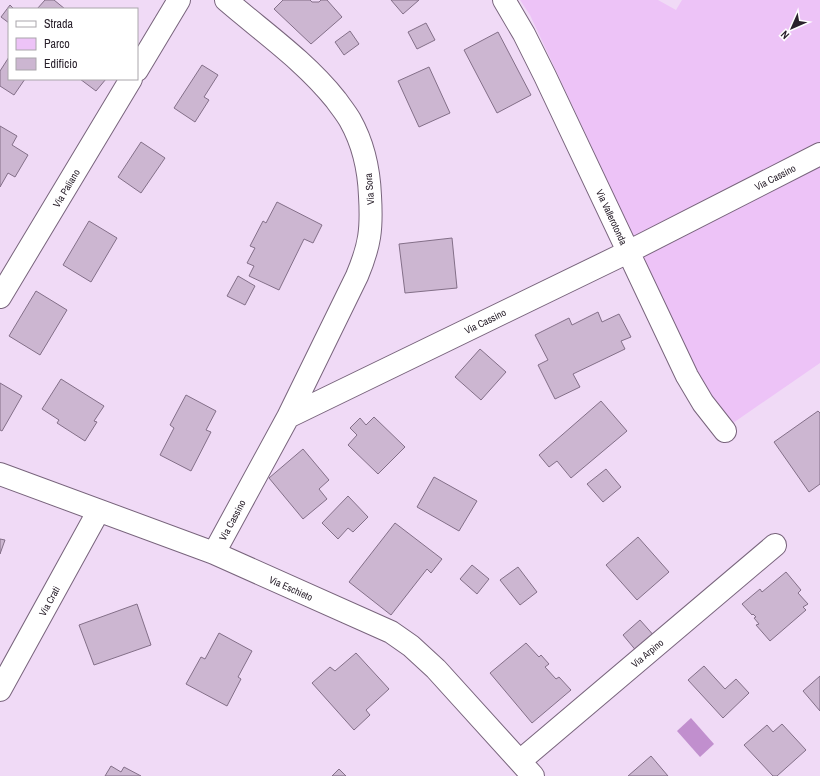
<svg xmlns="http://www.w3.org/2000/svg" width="820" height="776" viewBox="0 0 820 776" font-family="'Archivo Narrow',sans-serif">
  <rect width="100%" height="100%" fill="#f0daf6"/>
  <path fill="#edc3f7" d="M 520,0 L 658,0 L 676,10 L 682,0 L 820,0 L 820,363 L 733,423 L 703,386 L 530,15 Z"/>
  <path fill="#c18fce" d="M 691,718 L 714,744 L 700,757 L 677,731 Z"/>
  <path fill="#ccb6d1" stroke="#836f88" d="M 45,0 L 54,0 L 65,9 L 37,9 Z
    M 283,0 L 310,0 L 312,2 L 319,2 L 321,0 L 327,0 L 342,17 L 311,44 L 274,9 Z
    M 391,0 L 419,0 L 403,14 Z
    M 10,5 L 14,9 L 9,9 L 9,23 L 1,17 Z
    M 426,23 L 435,40 L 417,49 L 408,32 Z
    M 350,31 L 359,44 L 344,55 L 335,42 Z
    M 498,32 L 531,95 L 497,113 L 464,50 Z
    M 9,57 L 9,79 L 25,79 L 14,95 L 0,86 L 0,71 Z
    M 202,65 L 218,75 L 204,97 L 209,100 L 195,122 L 174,108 Z
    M 429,67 L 450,113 L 419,127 L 398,81 Z
    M 80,79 L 106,79 L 96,91 Z
    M 0,126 L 17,136 L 12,145 L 28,155 L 15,177 L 8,173 L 0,187 Z
    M 141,142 L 165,158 L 141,193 L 118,177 Z
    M 277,202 L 322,225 L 313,243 L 304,239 L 279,290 L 249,276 L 254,266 L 247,263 L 255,248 L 250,246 L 263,221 L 266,223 Z
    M 89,221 L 117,238 L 91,282 L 63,265 Z
    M 452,238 L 457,288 L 405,293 L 399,244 Z
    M 238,276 L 255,286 L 245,305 L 227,296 Z
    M 36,291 L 67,310 L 40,355 L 9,336 Z
    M 598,312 L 602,322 L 619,314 L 631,337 L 621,341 L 625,349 L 573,374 L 580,387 L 555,399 L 538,365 L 548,360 L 535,335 L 569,318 L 572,325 Z
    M 480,349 L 506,372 L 481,400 L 455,377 Z
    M 61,379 L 104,406 L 94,421 L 97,422 L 85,441 L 57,423 L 59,420 L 42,409 Z
    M 0,383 L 22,396 L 2,431 L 0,430 Z
    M 186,395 L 216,411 L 206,430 L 211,432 L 191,471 L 160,455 L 174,428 L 170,425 Z
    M 601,401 L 627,431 L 571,478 L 557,461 L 549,467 L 539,455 Z
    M 818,411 L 820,413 L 820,484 L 809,492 L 774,442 Z
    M 374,417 L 405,447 L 378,474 L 348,445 L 357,435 L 350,428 L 360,418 L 366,425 Z
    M 303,449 L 329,480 L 319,489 L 327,499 L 303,519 L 269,478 Z
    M 606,469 L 621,487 L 603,502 L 587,484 Z
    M 434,477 L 477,501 L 459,531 L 417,507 Z
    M 348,496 L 368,517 L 353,532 L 348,528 L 338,539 L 322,523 Z
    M 395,523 L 442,559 L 431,573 L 427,569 L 391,615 L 349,582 Z
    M 638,537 L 669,572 L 637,600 L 606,565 Z
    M 0,539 L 5,540 L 0,554 Z
    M 472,565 L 489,579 L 477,594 L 460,579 Z
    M 518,567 L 537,592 L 520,605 L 500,580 Z
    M 786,572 L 801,590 L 798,593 L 808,604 L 803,607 L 806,610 L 770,641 L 756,625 L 759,624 L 754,618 L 756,617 L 753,614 L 752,615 L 742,604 L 760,589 L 762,592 Z
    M 137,604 L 151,645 L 94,665 L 79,625 Z
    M 640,620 L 656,638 L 638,653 L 623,635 Z
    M 219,633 L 252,651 L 238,677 L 241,679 L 227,706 L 186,684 L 201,657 L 205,659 Z
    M 526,643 L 539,657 L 541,655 L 549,664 L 545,667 L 556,679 L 559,677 L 571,690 L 532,723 L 490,673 Z
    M 356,653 L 389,689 L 366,710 L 370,715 L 354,730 L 312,683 L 330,667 L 335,671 Z
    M 704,666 L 725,689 L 736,679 L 749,693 L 723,718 L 688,680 Z
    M 820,676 L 820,711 L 803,691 Z
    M 782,724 L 806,750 L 777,776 L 773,776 L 744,745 L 767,725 L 773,732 Z
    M 651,756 L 668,776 L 628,776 Z
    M 111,766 L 121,772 L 124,767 L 141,776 L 105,776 Z
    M 339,769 L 346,776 L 332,776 Z"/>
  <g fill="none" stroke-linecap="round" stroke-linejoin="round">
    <g stroke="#78647c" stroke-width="24">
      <path id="street" d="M 226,0 C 263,32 305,61 336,100 C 341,107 346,113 350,120 C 363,143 369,170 370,196 C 372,229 370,245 357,276 L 288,417
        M 504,0 L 524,34 L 545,76 L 687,376 L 703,403 L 725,431
        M 137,70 L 179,0
        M 0,297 L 131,79
        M 0,474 L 214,553 L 391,632 L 411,646 L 436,669 L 533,776
        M 214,553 L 288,417 L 628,252 L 820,154
        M 0,690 L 98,512
        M 520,761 L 775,545"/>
    </g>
    <use href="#street" stroke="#fff" stroke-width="22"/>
  </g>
  <g text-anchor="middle" stroke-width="4" stroke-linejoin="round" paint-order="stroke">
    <g font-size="10" fill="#2a212c" stroke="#fff">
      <text transform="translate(775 177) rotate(-27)" y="4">Via Cassino</text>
      <text transform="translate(66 188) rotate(-59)" y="4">Via Paliano</text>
      <text transform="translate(369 189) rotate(-95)" y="4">Via Sora</text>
      <text transform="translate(612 217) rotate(65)" y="4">Via Vallerotonda</text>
      <text transform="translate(485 321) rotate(-26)" y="4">Via Cassino</text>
      <text transform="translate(232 520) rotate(-62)" y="4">Via Cassino</text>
      <text transform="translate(291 588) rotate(24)" y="4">Via Eschieto</text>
      <text transform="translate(49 601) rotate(-61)" y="4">Via Crati</text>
      <text transform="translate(647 653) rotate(-40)" y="4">Via Arpino</text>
    </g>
  </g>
  <rect x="8" y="8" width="130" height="72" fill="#ffffff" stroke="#aaa6ab"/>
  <rect x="16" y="21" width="20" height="6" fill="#ffffff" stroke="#aaa6ab"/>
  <text x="44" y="28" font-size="12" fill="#2a212c">Strada</text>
  <rect x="16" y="38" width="20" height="12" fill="#edc3f7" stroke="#aaa6ab"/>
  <text x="44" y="48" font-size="12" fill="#2a212c">Parco</text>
  <rect x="16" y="58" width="20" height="12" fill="#ccb6d1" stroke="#aaa6ab"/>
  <text x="44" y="68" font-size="12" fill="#2a212c">Edificio</text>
  <g transform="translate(792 28) rotate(225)" stroke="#ffffff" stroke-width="3" paint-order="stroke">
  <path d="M0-3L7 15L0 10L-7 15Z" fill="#2a212c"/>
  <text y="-6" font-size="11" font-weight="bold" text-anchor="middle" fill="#2a212c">N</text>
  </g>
</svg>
